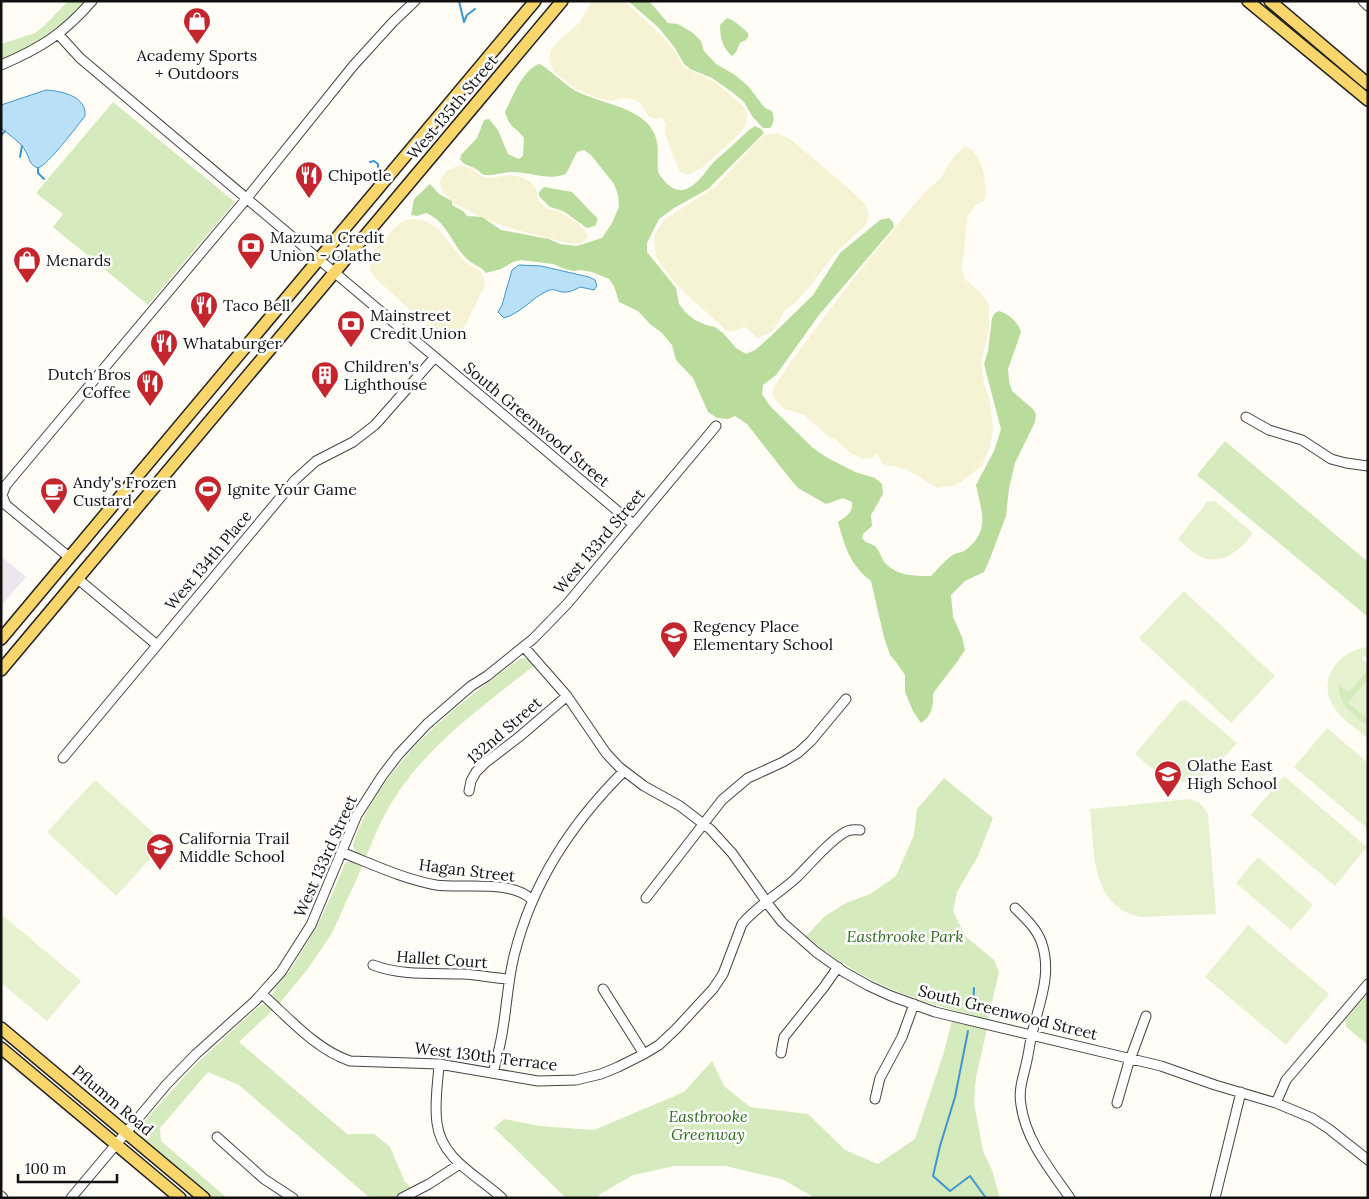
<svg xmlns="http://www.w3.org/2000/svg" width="1369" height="1199" viewBox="0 0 1369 1199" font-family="Lora,serif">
  <rect width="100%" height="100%" fill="#fffdf5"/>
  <path fill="#eee6ef" d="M 1,556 L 26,577 L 1,606 Z"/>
  <path fill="#f6f3d4" d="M 591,1 L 624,1 L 663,37 L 675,51 L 680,61 L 685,68 L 714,81 L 744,107 L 747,113 L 746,125 L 740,133 L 703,167 L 688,175 L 680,172 L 668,142 L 665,130 L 666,124 L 662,117 L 657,119 L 649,117 L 640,103 L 636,100 L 624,98 L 610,101 L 594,97 L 576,89 L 553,71 L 549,59 L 551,50 L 557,42 L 579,23 L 586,12 Z
    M 777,133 L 790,139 L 849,189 L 866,205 L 869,217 L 865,226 L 837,251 L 810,286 L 795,303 L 785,310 L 773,331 L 763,336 L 757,338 L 748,329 L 744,327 L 732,332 L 727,331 L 686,294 L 670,277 L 656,257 L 654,239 L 656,232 L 665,219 L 715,187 L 760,138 L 765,135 Z
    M 966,146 L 972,150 L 980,161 L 984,175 L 986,194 L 984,201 L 976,205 L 967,217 L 964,254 L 961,268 L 965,279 L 982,294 L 989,305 L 989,328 L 981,365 L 985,387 L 989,397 L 993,428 L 990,447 L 982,466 L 961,482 L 953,486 L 937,488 L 906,469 L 886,465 L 882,463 L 877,453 L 872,458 L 863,459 L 852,454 L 836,440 L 829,437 L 804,415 L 785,409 L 776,401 L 772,393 L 774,387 L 792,360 L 846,288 L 911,208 L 926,191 L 942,177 L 946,168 L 956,154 Z
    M 461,165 L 472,169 L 481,176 L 488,178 L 510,175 L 521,177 L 529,181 L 535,187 L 539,201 L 546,208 L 562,213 L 579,224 L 588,235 L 586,239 L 581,244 L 563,242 L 513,229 L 489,221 L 455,204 L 442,191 L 440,181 L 446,171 Z
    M 414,219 L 423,220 L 438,228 L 464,261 L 480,271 L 484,277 L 485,285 L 461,334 L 453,340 L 443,338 L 430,328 L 376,279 L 370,269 L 370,260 L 374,251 L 394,228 L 405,220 Z"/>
  <path fill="#d5ebbd" d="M 68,1 L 85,1 C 63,28 34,48 1,59 L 1,44 L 35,33 L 45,25 Z
    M 113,102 L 235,202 L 148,305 L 53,227 L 63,214 L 36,193 Z
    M 1225,441 L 1368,562 L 1368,617 L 1197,475 Z
    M 521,658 L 528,659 L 535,665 C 477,711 414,754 381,822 C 375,833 371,846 366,857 C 359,854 354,853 353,844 C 381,762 454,707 521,658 Z
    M 1368,669 L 1368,727 C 1354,715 1338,706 1338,685 L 1349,691 Z
    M 944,778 L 993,818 L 978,856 L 957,892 L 953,911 L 965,936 L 994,960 L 999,972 L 988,1019 C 918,1002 862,984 806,936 L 825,916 L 846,903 L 870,894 L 896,876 L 914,835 L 917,809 Z
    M 351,861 L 363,865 L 332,933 L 307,970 L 279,1004 L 273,996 C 275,985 286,976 292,967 C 315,932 330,902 345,863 Z
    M 1368,993 L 1368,1045 L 1346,1027 L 1345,1020 Z
    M 265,1004 L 274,1009 L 239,1042 L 347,1134 L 374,1134 L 390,1147 L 405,1182 L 412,1188 L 394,1198 L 370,1198 L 239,1085 L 208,1072 L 160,1128 L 161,1141 L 227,1198 L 211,1198 L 141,1138 L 139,1130 L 142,1124 L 193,1067 L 258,1007 Z
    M 952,1021 L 987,1029 L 976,1077 L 974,1103 L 983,1151 L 992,1170 L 1000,1198 L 815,1198 L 782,1179 L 725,1166 L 675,1166 L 633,1175 L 602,1193 L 596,1198 L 566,1198 L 494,1128 L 504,1119 L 540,1126 L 594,1130 L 684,1092 L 712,1061 L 724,1086 L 750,1107 L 808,1114 L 845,1150 L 878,1164 L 915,1139 L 943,1055 Z"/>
  <path fill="#b9dc9c" d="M 628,1 L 649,1 L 668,23 L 678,24 L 693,33 L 701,41 L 704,51 L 716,64 L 735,75 L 748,86 L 765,108 L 772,111 C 774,118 775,122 770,128 L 763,128 L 752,116 L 744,102 L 732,92 L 712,78 L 690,69 L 684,64 L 675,48 L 658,27 Z
    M 727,18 C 735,20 742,28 748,33 C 749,40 745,40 740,43 L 736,52 L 732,56 C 722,48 720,36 720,25 Z
    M 539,64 C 546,66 566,86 576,91 C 600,104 647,107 656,138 C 659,148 657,161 658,172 C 663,180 671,191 682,190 C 695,188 704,174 711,165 C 718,157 727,151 734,144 C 742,137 745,132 755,126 L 761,129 L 764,133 L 708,189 L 674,208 L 659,219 L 647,243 L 647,252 L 676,288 L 679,304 L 686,313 L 695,320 L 706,325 L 715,327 L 724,334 L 736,348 L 746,354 L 755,350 L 770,337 L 813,295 L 840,253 L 880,220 L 889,218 L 893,222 L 894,227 L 889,233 L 819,315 L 776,375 L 763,385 L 762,394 L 770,406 L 813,448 L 826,457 L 855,472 L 875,478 L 882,484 L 883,494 L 871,515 L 872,526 L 863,534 L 862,538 L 866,542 L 875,546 C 880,551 881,558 885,563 C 897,576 914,576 931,576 C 938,569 945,560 953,555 C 957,552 963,553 967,549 C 991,529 981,511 976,485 L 994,451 L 1001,429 L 984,364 L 988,351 L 992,318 L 995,313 L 999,311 C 1009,314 1018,322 1021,332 L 1008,369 L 1009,381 L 1012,391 L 1033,409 L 1036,414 L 1035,422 L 1015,463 L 1009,488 L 1006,516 L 989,561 L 984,572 L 965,581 L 951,595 L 953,617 L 962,637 L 965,650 C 955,666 943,679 933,694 C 934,706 931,717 921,723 L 913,711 L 905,692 L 905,675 L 896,662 L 890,655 L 884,637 L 871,581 C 850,565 845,547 838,522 C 846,516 853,514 852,502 L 843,498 L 826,504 L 798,488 L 787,475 L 747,424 L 735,416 L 728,419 L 717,418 L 708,412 L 693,378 L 676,360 L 672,345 L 662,333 L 650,324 L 638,311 L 619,302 L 614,286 L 609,279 L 592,272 L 580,270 L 573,271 L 565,269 L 553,264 L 521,260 L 513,262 L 501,269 L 486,273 C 481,266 473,265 467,259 C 452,245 447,221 426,213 L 417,216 L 411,215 L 414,199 L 430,184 L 439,194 L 452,201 L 452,205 L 463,211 L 467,216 L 482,217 L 501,230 L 549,239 L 560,244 L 577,246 L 602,238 L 612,223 L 619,207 L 618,195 L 614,184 L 591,155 L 584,150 L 577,152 L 566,174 C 548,181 531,172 512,172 C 503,172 494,176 485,175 C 480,174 480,171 476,169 C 470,165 464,166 460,159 L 461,155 L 477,138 L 484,120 L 489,119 L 498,130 L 508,154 L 519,159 L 523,156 L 524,138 C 515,126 510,129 505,112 C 513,96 522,71 539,64 Z
    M 544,187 L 572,192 L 598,219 L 595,226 L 587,228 L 563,211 L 550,207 L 539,196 L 539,192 Z"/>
  <path fill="#e6f2cf" d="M 1215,501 L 1253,533 C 1243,547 1226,563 1207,559 C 1197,557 1186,546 1178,539 L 1207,502 Z
    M 1184,591 L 1275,676 L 1231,723 L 1139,638 Z
    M 1368,647 L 1368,656 L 1361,657 L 1368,665 L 1368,669 L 1349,691 L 1338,686 C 1338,706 1354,715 1368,727 L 1368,738 C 1356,729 1341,719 1333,706 C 1317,679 1339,650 1368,647 Z
    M 1368,679 L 1368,719 L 1348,703 Z
    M 1186,700 L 1237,743 C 1217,765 1196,795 1163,776 C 1153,770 1144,762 1135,754 L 1180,701 Z
    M 1327,728 L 1368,763 L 1368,829 L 1294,767 Z
    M 1284,776 L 1367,847 L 1335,886 L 1251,815 Z
    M 95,780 L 165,843 L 116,896 L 47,832 Z
    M 1189,799 C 1199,801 1204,805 1208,815 L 1216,914 L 1141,917 C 1089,906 1095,851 1090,809 Z
    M 1258,857 L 1313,905 L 1291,930 L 1236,883 Z
    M 1,914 L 81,981 L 47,1021 L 1,983 Z
    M 1248,925 L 1329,994 L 1286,1045 L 1205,977 Z"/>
  <path fill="#b9e0f7" stroke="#3f96cf" d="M 46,90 C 61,91 87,96 85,116 C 77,126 48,165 38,168 C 29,165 30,159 26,152 C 21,142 9,135 1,128 L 1,105 Z
    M 519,265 L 541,266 L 589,277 L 595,280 L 597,286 L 594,290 L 580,287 C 575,290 568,293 562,292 C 556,291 554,288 547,291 C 532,298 521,313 504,318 L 498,312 L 502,305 L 512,270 Z"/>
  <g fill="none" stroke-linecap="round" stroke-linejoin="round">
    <path stroke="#3f96cf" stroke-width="2" d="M 459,1 L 464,22
      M 464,22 L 467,15 L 475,9
      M 1,136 L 5,131
      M 20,157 L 22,146
      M 370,162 L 374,161 L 378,164 L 378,176
      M 38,168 L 38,173 L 44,179
      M 973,1009 L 974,988
      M 968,1031 L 955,1097 L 940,1146 L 933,1176 L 950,1191 L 970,1176 L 986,1198"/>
    <g stroke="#444" stroke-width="11">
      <path id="minor" d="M 1363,1 L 1368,6
        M 59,35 L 80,58 L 633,524
        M 1,65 C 41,48 63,34 92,1
        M 1246,417 L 1269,430 L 1302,440 L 1331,459 L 1346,463 L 1368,466
        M 69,557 L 6,505 L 2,495 L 6,485 L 247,198 L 353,66 L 393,22 L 415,1
        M 78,579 L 157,645
        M 524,647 L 567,696 L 606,753 L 619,767 L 644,786 L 680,806 L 710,829 L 732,853 L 771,908 L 782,922 L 816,952 L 844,972 L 869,986 L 891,996 L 935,1012 L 1161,1066 L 1215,1085 L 1276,1103 L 1312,1118 L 1329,1129 L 1368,1160
        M 63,758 L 295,480 L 316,461 L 353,442 L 375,425 L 435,357
        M 469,791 L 471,781 L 476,772 L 485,763 L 519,737 L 567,696
        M 341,852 C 372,864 403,879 436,885 C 463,889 512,879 532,900
        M 646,898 L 722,800 L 748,778 L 783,762 L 798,753 L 811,741 L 846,699
        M 1015,908 C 1025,918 1036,928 1041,941 C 1053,973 1039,1003 1032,1034 C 1030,1042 1029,1051 1027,1060 C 1024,1075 1018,1089 1021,1105 C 1026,1141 1050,1169 1070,1198
        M 373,965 C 401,976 434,973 463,974 C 478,975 494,978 509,979
        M 603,989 L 644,1054
        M 262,994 C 289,1018 315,1049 350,1061 L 439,1064 L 538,1081 L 576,1080 L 601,1074 L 618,1067 L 644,1054 L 659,1045 L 676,1029 L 713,989 L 723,974 L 742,924 C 757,906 777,895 795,879 C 811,864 823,847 842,834 C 847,830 853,829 860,830
        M 781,1053 L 784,1037 L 824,987 L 838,967
        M 439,1064 C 438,1083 434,1104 437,1123 C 441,1159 478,1176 502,1198
        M 493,1073 C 497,1058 501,1043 503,1028 C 507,1004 508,980 514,956 C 532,883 571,824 624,771
        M 875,1099 L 880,1078 L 902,1037 L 914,1004
        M 1117,1103 L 1128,1065 L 1146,1016
        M 1276,1103 L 1286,1080 L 1368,984
        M 217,1137 L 264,1179 L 293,1198
        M 1,1196 L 3,1198
        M 71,1198 L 166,1085 L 196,1054 L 255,1001 L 281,972 L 311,925 L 357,815 L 382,776 L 398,755 L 427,724 L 471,686 L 487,676 L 533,639 L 567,604 L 716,426
        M 402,1198 L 429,1184 L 460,1164
        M 1215,1198 L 1241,1092"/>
    </g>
    <g stroke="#222" stroke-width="14">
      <path id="major" d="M 1248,1 L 1368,100
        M 1270,1 L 1368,84
        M 1,639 L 535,1
        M 1,670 L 562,1
        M 1,1028 L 204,1198
        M 1,1048 L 180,1198"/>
    </g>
    <use href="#minor" stroke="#fff" stroke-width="9"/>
    <use href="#major" stroke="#f9d66b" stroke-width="11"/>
  </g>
  <defs>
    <g id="shop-pin" transform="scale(1.4375)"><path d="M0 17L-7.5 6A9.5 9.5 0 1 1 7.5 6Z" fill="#c4262e" stroke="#fff"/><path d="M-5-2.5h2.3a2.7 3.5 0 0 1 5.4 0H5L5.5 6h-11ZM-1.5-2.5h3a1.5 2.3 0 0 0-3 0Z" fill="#fff"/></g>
    <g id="restaurant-pin" transform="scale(1.4375)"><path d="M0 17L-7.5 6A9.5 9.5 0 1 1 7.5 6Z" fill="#c4262e" stroke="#fff"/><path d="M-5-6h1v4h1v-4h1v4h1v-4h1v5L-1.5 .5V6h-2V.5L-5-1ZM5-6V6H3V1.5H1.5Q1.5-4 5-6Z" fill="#fff"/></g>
    <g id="bank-pin" transform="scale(1.4375)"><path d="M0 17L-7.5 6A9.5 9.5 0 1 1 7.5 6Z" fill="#c4262e" stroke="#fff"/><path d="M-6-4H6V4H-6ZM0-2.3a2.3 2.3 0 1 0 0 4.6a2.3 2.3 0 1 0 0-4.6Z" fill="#fff"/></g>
    <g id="building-pin" transform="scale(1.4375)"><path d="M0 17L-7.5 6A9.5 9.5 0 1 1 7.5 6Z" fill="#c4262e" stroke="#fff"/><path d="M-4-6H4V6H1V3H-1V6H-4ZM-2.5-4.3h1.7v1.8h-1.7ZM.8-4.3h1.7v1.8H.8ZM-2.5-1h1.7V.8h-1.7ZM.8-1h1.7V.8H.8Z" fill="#fff"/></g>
    <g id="stadium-pin" transform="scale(1.4375)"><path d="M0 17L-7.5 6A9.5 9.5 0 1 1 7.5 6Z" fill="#c4262e" stroke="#fff"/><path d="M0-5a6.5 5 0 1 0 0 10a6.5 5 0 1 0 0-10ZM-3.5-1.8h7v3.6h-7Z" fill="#fff"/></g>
    <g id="cafe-pin" transform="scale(1.4375)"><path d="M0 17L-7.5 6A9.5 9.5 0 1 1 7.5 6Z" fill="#c4262e" stroke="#fff"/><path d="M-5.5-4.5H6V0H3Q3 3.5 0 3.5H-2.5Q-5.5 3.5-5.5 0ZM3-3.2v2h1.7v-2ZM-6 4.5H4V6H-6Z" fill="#fff"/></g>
    <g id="school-pin" transform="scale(1.4375)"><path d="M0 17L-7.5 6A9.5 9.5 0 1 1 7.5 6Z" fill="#c4262e" stroke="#fff"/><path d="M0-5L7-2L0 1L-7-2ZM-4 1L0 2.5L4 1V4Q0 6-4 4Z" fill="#fff"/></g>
  </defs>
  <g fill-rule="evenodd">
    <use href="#shop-pin" x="197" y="21"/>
    <use href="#restaurant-pin" x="309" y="175"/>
    <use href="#bank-pin" x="251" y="246"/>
    <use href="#shop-pin" x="27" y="260"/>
    <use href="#restaurant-pin" x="204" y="305"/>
    <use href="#bank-pin" x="351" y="324"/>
    <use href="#restaurant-pin" x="164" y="343"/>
    <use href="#building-pin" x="325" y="375"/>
    <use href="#restaurant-pin" x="150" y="383"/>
    <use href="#stadium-pin" x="208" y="489"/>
    <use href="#cafe-pin" x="54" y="491"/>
    <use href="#school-pin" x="674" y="635"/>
    <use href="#school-pin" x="1168" y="774"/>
    <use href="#school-pin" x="160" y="847"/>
  </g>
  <g text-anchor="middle" stroke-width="5" stroke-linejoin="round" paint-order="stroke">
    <g font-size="16" fill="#111" stroke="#fff" text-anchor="start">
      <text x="197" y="61" text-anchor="middle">Academy Sports<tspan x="197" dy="18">+ Outdoors</tspan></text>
      <text x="328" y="181">Chipotle</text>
      <text x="270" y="243">Mazuma Credit<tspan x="270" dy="18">Union - Olathe</tspan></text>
      <text x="46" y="266">Menards</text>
      <text x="223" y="311">Taco Bell</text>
      <text x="370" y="321">Mainstreet<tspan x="370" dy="18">Credit Union</tspan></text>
      <text x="183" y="349">Whataburger</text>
      <text x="344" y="372">Children's<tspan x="344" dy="18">Lighthouse</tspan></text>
      <text x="131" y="380" text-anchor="end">Dutch Bros<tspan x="131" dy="18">Coffee</tspan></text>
      <text x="73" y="488">Andy's Frozen<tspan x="73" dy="18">Custard</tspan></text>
      <text x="227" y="495">Ignite Your Game</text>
      <text x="693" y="632">Regency Place<tspan x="693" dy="18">Elementary School</tspan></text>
      <text x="1187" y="771">Olathe East<tspan x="1187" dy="18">High School</tspan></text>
      <text x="179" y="844">California Trail<tspan x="179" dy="18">Middle School</tspan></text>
    </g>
    <g font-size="16" fill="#111" stroke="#fff">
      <text transform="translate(452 107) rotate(-50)" y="6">West 135th Street</text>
      <text transform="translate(537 424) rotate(40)" y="6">South Greenwood Street</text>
      <text transform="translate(599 541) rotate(-50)" y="6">West 133rd Street</text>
      <text transform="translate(208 560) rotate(-50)" y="6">West 134th Place</text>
      <text transform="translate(504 730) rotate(-41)" y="6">132nd Street</text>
      <text transform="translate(325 856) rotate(-66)" y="6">West 133rd Street</text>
      <text transform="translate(467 870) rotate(7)" y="6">Hagan Street</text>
      <text transform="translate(442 959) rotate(4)" y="6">Hallet Court</text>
      <text transform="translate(1008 1012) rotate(14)" y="6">South Greenwood Street</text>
      <text transform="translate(486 1056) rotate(7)" y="6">West 130th Terrace</text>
      <text transform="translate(113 1100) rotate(40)" y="6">Pflumm Road</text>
    </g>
    <g font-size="16" font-style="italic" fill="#2f6b1f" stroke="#fff">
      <text x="905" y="942">Eastbrooke Park</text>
      <text x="708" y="1122">Eastbrooke<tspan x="708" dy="18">Greenway</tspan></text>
    </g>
  </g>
  <rect width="1369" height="1199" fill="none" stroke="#111111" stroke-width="5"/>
  <path d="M18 1174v8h99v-8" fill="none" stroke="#111111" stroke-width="2.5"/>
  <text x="25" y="1174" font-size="15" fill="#111111" stroke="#ffffff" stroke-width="4" paint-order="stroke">100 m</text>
</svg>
